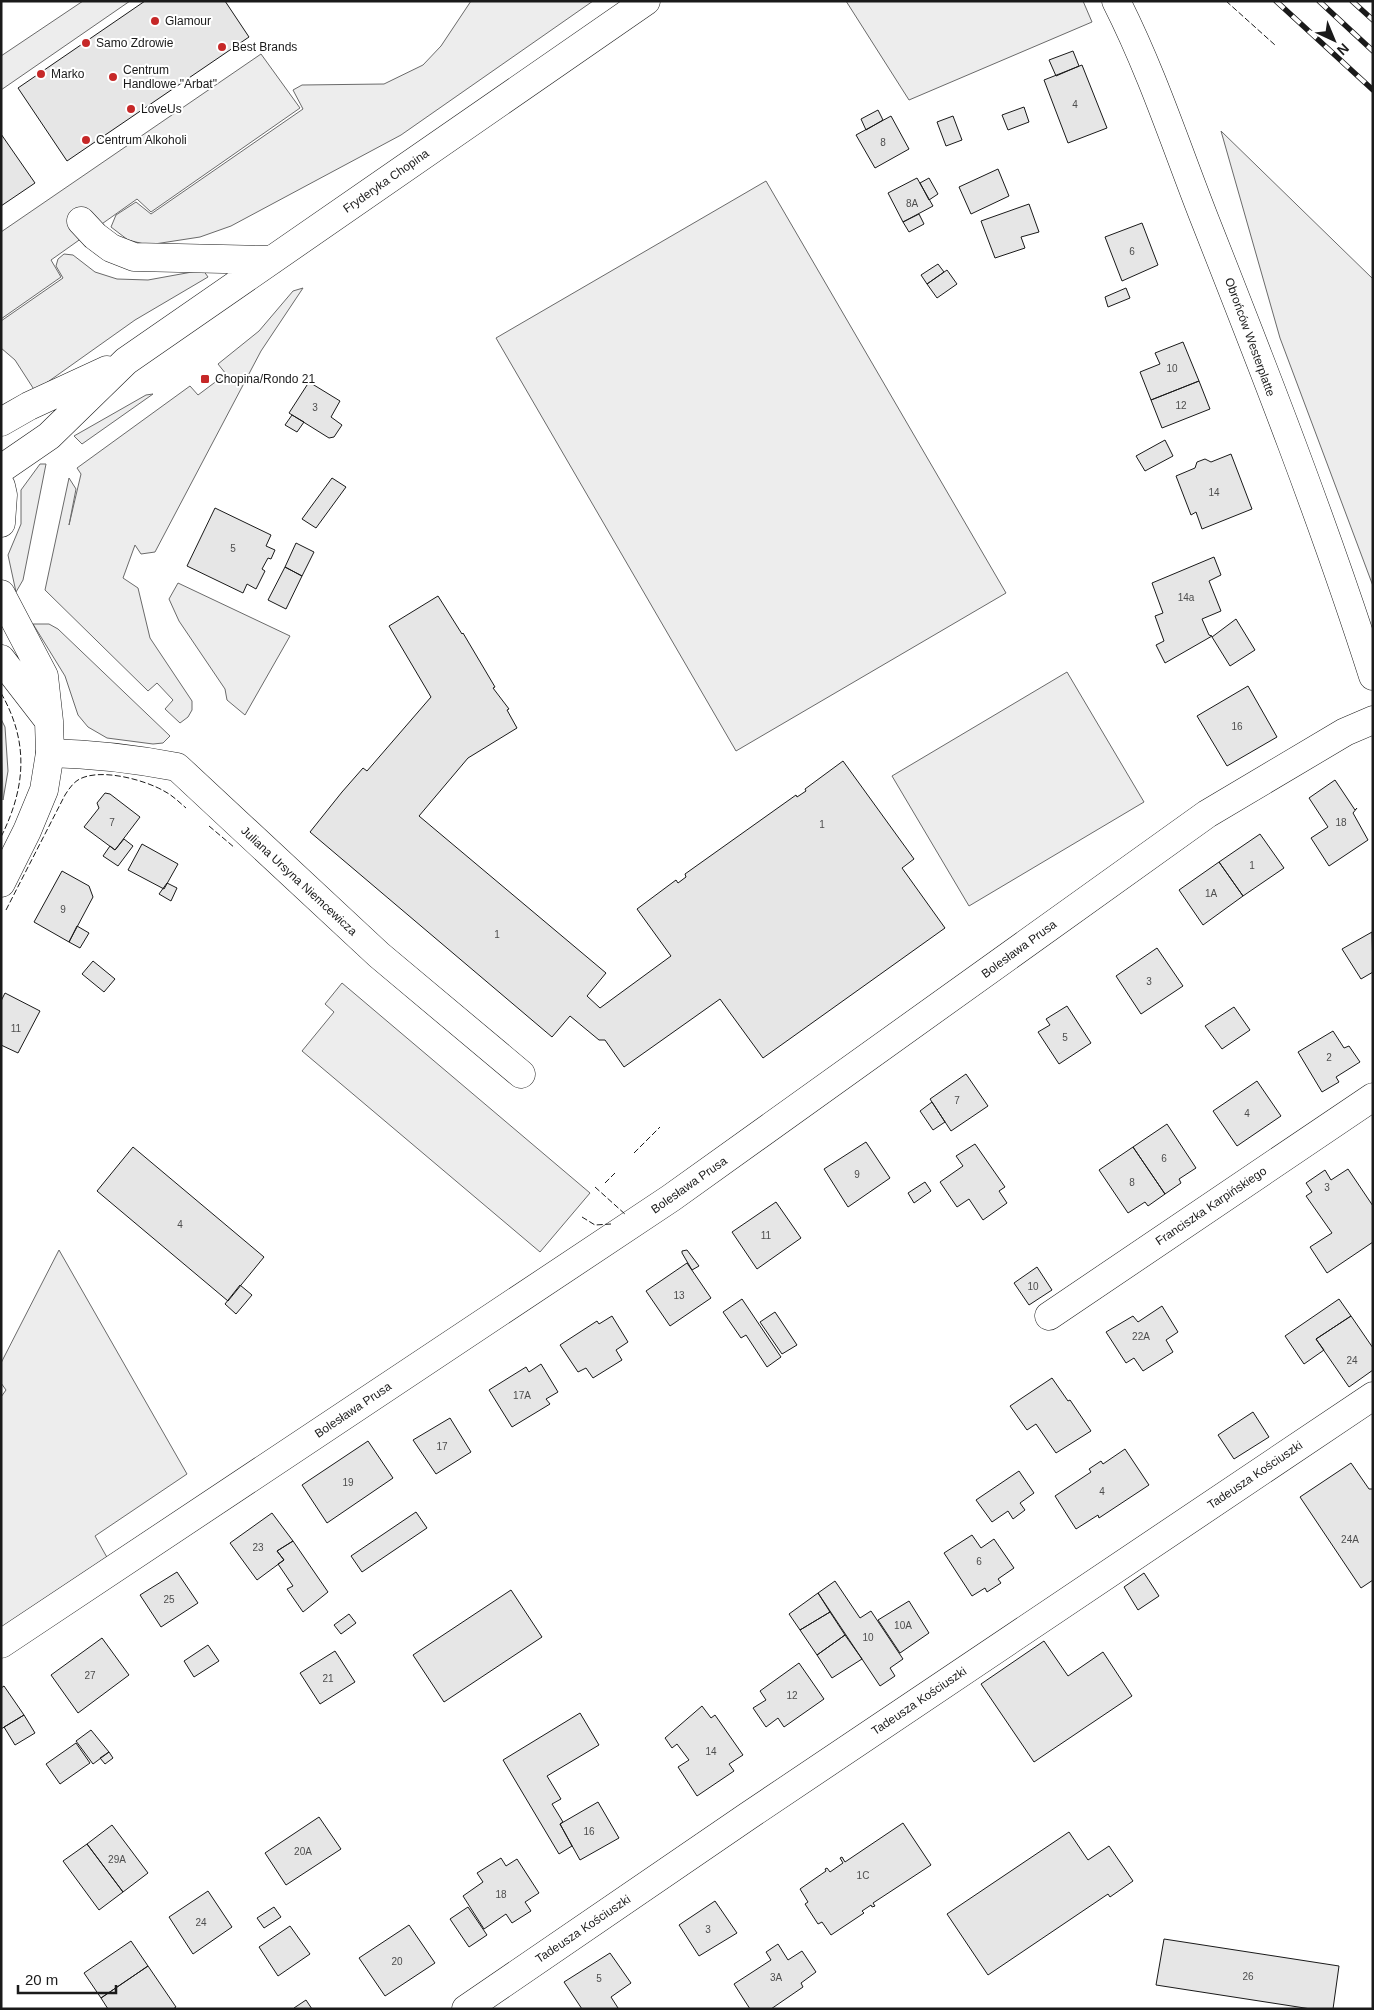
<svg xmlns="http://www.w3.org/2000/svg" width="1374" height="2010" viewBox="0 0 1374 2010" font-family="Arial,sans-serif">
  <rect width="100%" height="100%" fill="#fff"/>
  <path fill="#ededed" stroke="#6a6a6a" d="M 83,1 L 130,1 L 1,90 L 1,56 Z
    M 471,1 L 593,1 L 401,135 L 231,226 L 200,237 L 148,245 L 128,240 L 111,227 L 116,215 L 136,202 L 151,214 L 303,109 L 293,90 L 302,85 L 384,84 L 423,65 L 441,46 Z
    M 846,1 L 1083,1 L 1092,22 L 909,100 Z
    M 261,54 L 300,108 L 151,212 L 137,199 L 51,260 L 61,277 L 1,319 L 1,232 Z
    M 1221,131 L 1373,279 L 1373,586 L 1280,338 Z
    M 766,181 L 1006,593 L 736,751 L 496,338 Z
    M 64,254 L 73,255 L 95,272 L 117,279 L 148,280 L 203,270 L 208,277 L 135,320 L 35,391 L 15,360 L 1,348 L 1,321 L 63,278 L 56,266 L 58,259 Z
    M 303,288 L 261,351 L 155,552 L 141,554 L 135,545 L 123,578 L 138,588 L 150,638 L 192,701 L 192,710 L 188,717 L 180,723 L 165,709 L 173,700 L 157,683 L 148,691 L 45,590 L 69,478 L 76,489 L 69,525 L 81,474 L 77,468 L 190,386 L 198,395 L 226,374 L 218,364 L 259,331 L 293,291 Z
    M 153,394 L 82,444 L 74,436 L 146,395 Z
    M 40,464 L 46,464 L 23,580 L 16,592 L 8,555 L 21,524 L 21,490 Z
    M 178,583 L 290,636 L 245,715 L 227,700 L 225,689 L 179,621 L 169,599 Z
    M 33,624 L 49,624 L 58,629 L 170,736 L 163,743 L 153,744 L 107,738 L 88,727 L 78,715 L 65,676 Z
    M 1067,672 L 1144,802 L 969,906 L 892,776 Z
    M 1,719 L 5,727 L 8,771 L 3,800 Z
    M 342,983 L 590,1193 L 540,1252 L 302,1051 L 334,1012 L 325,1004 Z
    M 59,1250 L 187,1474 L 95,1536 L 109,1561 L 1,1631 L 1,1397 L 6,1390 L 1,1383 L 1,1363 Z"/>
  <path fill="#e6e6e6" stroke="#1a1a1a" d="M 145,1 L 225,1 L 249,37 L 67,161 L 18,88 Z
    M 1073,51 L 1079,66 L 1056,76 L 1049,60 Z
    M 1082,65 L 1107,128 L 1068,143 L 1044,80 Z
    M 1024,107 L 1029,122 L 1008,130 L 1002,115 Z
    M 878,110 L 883,120 L 866,130 L 861,119 Z
    M 891,116 L 909,149 L 875,168 L 856,135 Z
    M 953,116 L 962,140 L 946,146 L 937,122 Z
    M 1,134 L 35,183 L 1,206 Z
    M 998,169 L 1009,196 L 971,214 L 959,187 Z
    M 917,178 L 933,206 L 903,222 L 888,193 Z
    M 929,178 L 938,194 L 929,200 L 920,183 Z
    M 1029,204 L 1039,232 L 1021,237 L 1025,248 L 995,258 L 981,221 Z
    M 919,214 L 924,224 L 909,232 L 903,222 Z
    M 1142,223 L 1158,265 L 1122,281 L 1105,237 Z
    M 938,264 L 944,272 L 927,284 L 921,275 Z
    M 947,270 L 957,284 L 937,298 L 927,284 Z
    M 1126,288 L 1130,298 L 1108,307 L 1105,297 Z
    M 1183,342 L 1199,381 L 1151,400 L 1140,372 L 1160,364 L 1155,353 Z
    M 1199,381 L 1210,409 L 1162,428 L 1151,400 Z
    M 309,382 L 340,401 L 331,417 L 342,425 L 334,437 L 329,438 L 289,413 Z
    M 292,415 L 304,422 L 297,432 L 285,425 Z
    M 1165,440 L 1173,456 L 1145,471 L 1136,456 Z
    M 1231,454 L 1252,509 L 1202,529 L 1196,512 L 1191,515 L 1176,476 L 1195,468 L 1197,462 L 1205,459 L 1211,462 Z
    M 332,478 L 346,487 L 316,528 L 302,519 Z
    M 215,508 L 271,535 L 266,546 L 275,550 L 271,559 L 268,558 L 262,569 L 265,571 L 256,589 L 247,584 L 243,593 L 187,566 Z
    M 296,543 L 314,552 L 302,576 L 285,567 Z
    M 1214,557 L 1221,575 L 1209,581 L 1221,611 L 1202,619 L 1209,635 L 1212,636 L 1165,663 L 1156,645 L 1164,641 L 1155,616 L 1163,613 L 1152,583 Z
    M 285,567 L 302,576 L 286,609 L 268,600 Z
    M 438,596 L 462,634 L 463,633 L 495,687 L 493,688 L 509,709 L 507,710 L 517,728 L 468,758 L 419,816 L 606,973 L 587,996 L 600,1008 L 671,956 L 637,909 L 676,880 L 678,883 L 686,877 L 685,874 L 796,795 L 797,797 L 806,791 L 805,789 L 843,761 L 914,859 L 902,868 L 945,928 L 763,1058 L 720,999 L 624,1067 L 605,1040 L 599,1040 L 570,1016 L 552,1037 L 310,832 L 342,792 L 363,768 L 367,771 L 431,697 L 389,626 Z
    M 1236,619 L 1255,650 L 1230,666 L 1212,637 Z
    M 1248,686 L 1277,737 L 1227,766 L 1197,716 Z
    M 1335,780 L 1355,810 L 1357,808 L 1353,813 L 1368,840 L 1329,866 L 1311,838 L 1328,827 L 1309,798 Z
    M 105,793 L 110,794 L 140,817 L 115,850 L 84,827 L 99,808 L 97,803 Z
    M 1260,834 L 1284,868 L 1243,896 L 1219,862 Z
    M 124,839 L 133,846 L 118,866 L 103,856 L 110,846 L 115,850 Z
    M 142,844 L 178,864 L 164,889 L 128,870 Z
    M 1219,862 L 1243,896 L 1203,925 L 1179,890 Z
    M 62,871 L 89,886 L 93,897 L 69,942 L 34,922 Z
    M 167,883 L 177,888 L 171,901 L 159,894 Z
    M 77,926 L 89,933 L 80,948 L 69,942 Z
    M 1372,932 L 1373,972 L 1361,979 L 1342,949 Z
    M 1157,948 L 1183,986 L 1141,1014 L 1116,976 Z
    M 93,961 L 115,979 L 104,992 L 82,974 Z
    M 5,993 L 40,1011 L 18,1053 L 1,1045 L 1,1001 Z
    M 1067,1006 L 1091,1043 L 1059,1064 L 1038,1032 L 1050,1025 L 1046,1019 Z
    M 1234,1007 L 1250,1030 L 1222,1049 L 1205,1026 Z
    M 1333,1031 L 1344,1048 L 1349,1046 L 1360,1062 L 1336,1077 L 1339,1082 L 1322,1092 L 1298,1052 Z
    M 966,1074 L 988,1106 L 951,1131 L 930,1099 Z
    M 1257,1081 L 1281,1116 L 1237,1146 L 1213,1111 Z
    M 932,1102 L 945,1122 L 933,1130 L 920,1111 Z
    M 1167,1124 L 1196,1168 L 1179,1179 L 1181,1183 L 1165,1194 L 1133,1147 Z
    M 866,1142 L 890,1178 L 848,1207 L 824,1169 Z
    M 975,1144 L 1005,1187 L 999,1191 L 1007,1203 L 983,1220 L 969,1199 L 957,1207 L 940,1182 L 963,1166 L 956,1156 Z
    M 133,1147 L 264,1257 L 228,1301 L 97,1191 Z
    M 1133,1147 L 1165,1194 L 1148,1206 L 1145,1202 L 1128,1213 L 1099,1170 Z
    M 1348,1169 L 1373,1206 L 1373,1242 L 1327,1273 L 1310,1247 L 1332,1233 L 1306,1196 L 1312,1192 L 1306,1183 L 1325,1170 L 1331,1180 Z
    M 925,1182 L 931,1191 L 914,1203 L 908,1193 Z
    M 776,1202 L 801,1238 L 757,1269 L 732,1232 Z
    M 687,1250 L 699,1266 L 692,1270 L 682,1253 L 682,1251 Z
    M 687,1263 L 711,1298 L 670,1326 L 646,1291 Z
    M 1037,1267 L 1052,1290 L 1029,1305 L 1014,1283 Z
    M 240,1285 L 252,1295 L 236,1314 L 225,1304 Z
    M 742,1299 L 781,1357 L 767,1367 L 746,1335 L 741,1338 L 723,1312 Z
    M 1339,1299 L 1351,1316 L 1316,1339 L 1324,1350 L 1304,1364 L 1285,1336 Z
    M 1162,1306 L 1178,1332 L 1166,1340 L 1173,1352 L 1143,1371 L 1134,1358 L 1126,1363 L 1106,1332 L 1133,1316 L 1138,1322 Z
    M 775,1312 L 797,1345 L 782,1354 L 760,1322 Z
    M 612,1316 L 628,1342 L 616,1350 L 622,1360 L 593,1378 L 586,1368 L 578,1372 L 560,1345 L 597,1321 L 599,1324 Z
    M 1351,1316 L 1373,1348 L 1373,1370 L 1349,1387 L 1316,1339 Z
    M 541,1364 L 558,1392 L 546,1399 L 550,1404 L 512,1427 L 489,1390 L 526,1367 L 529,1372 Z
    M 1052,1378 L 1068,1401 L 1070,1400 L 1091,1431 L 1056,1453 L 1036,1424 L 1027,1430 L 1010,1406 Z
    M 1253,1412 L 1269,1437 L 1234,1459 L 1218,1435 Z
    M 450,1418 L 471,1452 L 436,1474 L 413,1440 Z
    M 368,1441 L 393,1478 L 327,1523 L 302,1485 Z
    M 1125,1449 L 1149,1485 L 1099,1518 L 1098,1515 L 1076,1529 L 1055,1496 L 1091,1472 L 1089,1469 L 1101,1461 L 1103,1464 Z
    M 1351,1463 L 1369,1489 L 1373,1489 L 1373,1580 L 1361,1588 L 1300,1497 Z
    M 1019,1471 L 1034,1493 L 1020,1503 L 1025,1510 L 1013,1519 L 1008,1511 L 992,1522 L 976,1500 Z
    M 416,1512 L 427,1528 L 362,1572 L 351,1556 Z
    M 272,1513 L 293,1541 L 277,1551 L 284,1560 L 257,1580 L 230,1543 Z
    M 972,1535 L 981,1548 L 994,1539 L 1014,1568 L 998,1579 L 1001,1583 L 987,1592 L 985,1588 L 972,1596 L 944,1553 Z
    M 293,1541 L 328,1592 L 303,1612 L 287,1589 L 293,1586 L 278,1564 L 284,1560 L 277,1551 Z
    M 177,1572 L 198,1603 L 161,1627 L 140,1595 Z
    M 1144,1573 L 1159,1596 L 1138,1610 L 1124,1587 Z
    M 835,1581 L 860,1618 L 871,1611 L 903,1659 L 890,1668 L 895,1676 L 880,1686 L 818,1593 Z
    M 511,1590 L 542,1637 L 444,1702 L 413,1655 Z
    M 818,1593 L 830,1612 L 800,1630 L 789,1614 Z
    M 909,1601 L 929,1633 L 900,1653 L 878,1620 Z
    M 830,1612 L 845,1635 L 817,1655 L 800,1630 Z
    M 349,1614 L 356,1623 L 341,1634 L 334,1625 Z
    M 845,1635 L 862,1659 L 832,1678 L 817,1655 Z
    M 102,1638 L 129,1675 L 78,1713 L 51,1675 Z
    M 1044,1641 L 1068,1676 L 1103,1652 L 1132,1696 L 1034,1762 L 981,1684 Z
    M 208,1645 L 219,1661 L 194,1677 L 184,1661 Z
    M 335,1651 L 355,1682 L 320,1704 L 300,1673 Z
    M 799,1663 L 824,1699 L 784,1727 L 778,1718 L 766,1727 L 753,1708 L 766,1700 L 760,1691 Z
    M 4,1686 L 24,1715 L 1,1729 L 1,1688 Z
    M 702,1706 L 711,1718 L 715,1715 L 743,1755 L 729,1764 L 734,1771 L 697,1796 L 678,1767 L 689,1760 L 677,1744 L 672,1748 L 665,1738 Z
    M 580,1713 L 599,1745 L 547,1776 L 561,1799 L 552,1804 L 563,1822 L 560,1824 L 572,1846 L 559,1854 L 503,1760 Z
    M 24,1715 L 35,1733 L 15,1745 L 4,1727 Z
    M 91,1730 L 109,1752 L 93,1764 L 76,1741 Z
    M 76,1743 L 90,1763 L 60,1784 L 46,1764 Z
    M 109,1752 L 113,1758 L 105,1764 L 100,1758 Z
    M 598,1802 L 619,1838 L 580,1860 L 560,1824 Z
    M 319,1817 L 341,1849 L 286,1885 L 265,1853 Z
    M 903,1823 L 931,1865 L 873,1903 L 875,1906 L 872,1907 L 871,1905 L 862,1911 L 864,1913 L 831,1935 L 822,1922 L 818,1924 L 805,1904 L 808,1902 L 800,1889 L 826,1871 L 825,1869 L 827,1868 L 830,1872 L 843,1863 L 840,1858 L 842,1857 L 845,1862 Z
    M 112,1825 L 148,1873 L 123,1892 L 87,1844 Z
    M 1069,1832 L 1088,1860 L 1109,1846 L 1133,1881 L 1110,1897 L 1108,1894 L 988,1975 L 947,1914 Z
    M 87,1844 L 123,1892 L 99,1910 L 63,1861 Z
    M 501,1858 L 506,1866 L 517,1859 L 539,1893 L 525,1902 L 531,1911 L 512,1923 L 506,1914 L 484,1929 L 463,1896 L 483,1882 L 477,1873 Z
    M 208,1891 L 232,1927 L 193,1954 L 169,1917 Z
    M 715,1901 L 737,1933 L 699,1956 L 679,1925 Z
    M 274,1907 L 281,1917 L 264,1928 L 257,1918 Z
    M 468,1907 L 487,1935 L 469,1947 L 450,1919 Z
    M 409,1925 L 435,1963 L 385,1996 L 359,1958 Z
    M 290,1926 L 310,1954 L 278,1976 L 259,1947 Z
    M 1164,1939 L 1339,1966 L 1333,2009 L 1311,2009 L 1156,1985 Z
    M 131,1941 L 148,1966 L 101,1998 L 84,1973 Z
    M 778,1944 L 788,1960 L 802,1951 L 816,1972 L 801,1983 L 803,1987 L 771,2009 L 750,2009 L 734,1984 L 771,1960 L 766,1952 Z
    M 610,1953 L 631,1983 L 611,1997 L 618,2008 L 616,2009 L 582,2009 L 564,1982 Z
    M 148,1966 L 176,2007 L 173,2009 L 108,2009 L 101,1998 Z
    M 306,2000 L 312,2009 L 295,2009 L 294,2008 Z"/>
  <g fill="none" stroke-linecap="round" stroke-linejoin="round">
    <g stroke="#1a1a1a" stroke-width="29">
      <path id="minor" d="M 50,753 C 93,754 135,759 177,767 L 379,955 L 521,1074
        M 1049,1316 L 1373,1097
        M 1,1644 L 671,1198 L 1207,814 L 1345,732 L 1373,720
        M 466,2009 L 748,1816 L 1373,1396"/>
    </g>
    <g stroke="#1a1a1a" stroke-width="29">
      <path id="tertiary" d="M 1116,1 C 1151,70 1175,143 1203,215 C 1263,367 1323,520 1373,676
        M 1,594 L 44,676 L 49,721 L 50,753 L 44,790 L 27,831 L 1,883
        M 1,659 L 49,721"/>
    </g>
    <g stroke="#1a1a1a" stroke-width="29">
      <path id="secondary" d="M 81,221 L 95,236 L 111,248 L 134,257 L 272,260
        M 1,422 L 29,406 L 107,370
        M 1,469 L 49,436 L 126,361 L 646,1
        M 1,486 L 3,495 L 1,523"/>
    </g>
    <use href="#minor" stroke="#fff" stroke-width="28"/>
    <use href="#tertiary" stroke="#fff" stroke-width="28"/>
    <use href="#secondary" stroke="#fff" stroke-width="28"/>
    <g stroke="#1a1a1a" stroke-width="5.5">
      <path id="rail" d="M 1276,1 L 1373,90
        M 1319,1 L 1373,51
        M 1352,1 L 1373,20"/>
    </g>
    <use href="#rail" stroke="#fff" stroke-width="4" stroke-dasharray="11" stroke-linecap="butt"/>
    <path stroke="#1a1a1a" stroke-width="1" stroke-dasharray="6 2.5" stroke-linecap="butt" d="M 1226,1 L 1275,45
      M 1,693 C 29,742 26,787 1,837
      M 209,826 L 235,848
      M 6,910 L 65,795 C 69,789 72,784 78,780 C 99,767 145,780 164,791 C 172,795 179,802 186,808
      M 634,1153 L 660,1127
      M 605,1183 L 615,1173
      M 595,1187 L 626,1215
      M 582,1217 L 595,1225 L 611,1224"/>
  </g>
  <g fill="#c62828" stroke="#fff" stroke-width="2">
    <circle cx="155" cy="21" r="5"/>
    <circle cx="86" cy="43" r="5"/>
    <circle cx="222" cy="47" r="5"/>
    <circle cx="41" cy="74" r="5"/>
    <circle cx="113" cy="77" r="5"/>
    <circle cx="131" cy="109" r="5"/>
    <circle cx="86" cy="140" r="5"/>
    <rect x="200" y="374" width="10" height="10" rx="2.5"/>
  </g>
  <g text-anchor="middle" stroke-width="4" stroke-linejoin="round" paint-order="stroke">
    <g font-size="10" fill="#4d4d4d">
      <text x="1075" y="108">4</text>
      <text x="883" y="146">8</text>
      <text x="912" y="207">8A</text>
      <text x="1132" y="255">6</text>
      <text x="1172" y="372">10</text>
      <text x="1181" y="409">12</text>
      <text x="315" y="411">3</text>
      <text x="1214" y="496">14</text>
      <text x="233" y="552">5</text>
      <text x="1186" y="601">14a</text>
      <text x="1237" y="730">16</text>
      <text x="112" y="826">7</text>
      <text x="1341" y="826">18</text>
      <text x="822" y="828">1</text>
      <text x="1252" y="869">1</text>
      <text x="1211" y="897">1A</text>
      <text x="63" y="913">9</text>
      <text x="497" y="938">1</text>
      <text x="1149" y="985">3</text>
      <text x="16" y="1032">11</text>
      <text x="1065" y="1041">5</text>
      <text x="1329" y="1061">2</text>
      <text x="957" y="1104">7</text>
      <text x="1247" y="1117">4</text>
      <text x="1164" y="1162">6</text>
      <text x="857" y="1178">9</text>
      <text x="1132" y="1186">8</text>
      <text x="1327" y="1191">3</text>
      <text x="180" y="1228">4</text>
      <text x="766" y="1239">11</text>
      <text x="1033" y="1290">10</text>
      <text x="679" y="1299">13</text>
      <text x="1141" y="1340">22A</text>
      <text x="1352" y="1364">24</text>
      <text x="522" y="1399">17A</text>
      <text x="442" y="1450">17</text>
      <text x="348" y="1486">19</text>
      <text x="1102" y="1495">4</text>
      <text x="1350" y="1543">24A</text>
      <text x="258" y="1551">23</text>
      <text x="979" y="1565">6</text>
      <text x="169" y="1603">25</text>
      <text x="903" y="1629">10A</text>
      <text x="868" y="1641">10</text>
      <text x="90" y="1679">27</text>
      <text x="328" y="1682">21</text>
      <text x="792" y="1699">12</text>
      <text x="711" y="1755">14</text>
      <text x="589" y="1835">16</text>
      <text x="303" y="1855">20A</text>
      <text x="117" y="1863">29A</text>
      <text x="863" y="1879">1C</text>
      <text x="501" y="1898">18</text>
      <text x="201" y="1926">24</text>
      <text x="708" y="1933">3</text>
      <text x="397" y="1965">20</text>
      <text x="1248" y="1980">26</text>
      <text x="776" y="1981">3A</text>
      <text x="599" y="1982">5</text>
    </g>
    <g font-size="12" fill="#1a1a1a" stroke="#fff" text-anchor="start">
      <text x="165" y="25">Glamour</text>
      <text x="96" y="47">Samo Zdrowie</text>
      <text x="232" y="51">Best Brands</text>
      <text x="123" y="74">Centrum<tspan x="123" dy="14">Handlowe "Arbat"</tspan></text>
      <text x="51" y="78">Marko</text>
      <text x="141" y="113">LoveUs</text>
      <text x="96" y="144">Centrum Alkoholi</text>
      <text x="215" y="383">Chopina/Rondo 21</text>
    </g>
    <g font-size="12" fill="#1a1a1a" stroke="#fff">
      <text transform="translate(386 181) rotate(-35)" y="4">Fryderyka Chopina</text>
      <text transform="translate(1250 337) rotate(70)" y="4">Obrońców Westerplatte</text>
      <text transform="translate(299 881) rotate(43)" y="4">Juliana Ursyna Niemcewicza</text>
      <text transform="translate(1019 949) rotate(-36)" y="4">Bolesława Prusa</text>
      <text transform="translate(689 1185) rotate(-35)" y="4">Bolesława Prusa</text>
      <text transform="translate(1211 1206) rotate(-34)" y="4">Franciszka Karpińskiego</text>
      <text transform="translate(353 1410) rotate(-34)" y="4">Bolesława Prusa</text>
      <text transform="translate(1255 1475) rotate(-34)" y="4">Tadeusza Kościuszki</text>
      <text transform="translate(919 1701) rotate(-34)" y="4">Tadeusza Kościuszki</text>
      <text transform="translate(583 1929) rotate(-34)" y="4">Tadeusza Kościuszki</text>
    </g>
  </g>
  <rect width="1374" height="2010" fill="none" stroke="#1a1a1a" stroke-width="5"/>
  <g transform="translate(1334 40) rotate(136)" stroke="#ffffff" stroke-width="4" paint-order="stroke">
  <path d="M0-4L9 19L0 12L-9 19Z" fill="#1a1a1a"/>
  <text y="-8" font-size="14" font-weight="bold" text-anchor="middle" fill="#1a1a1a">N</text>
  </g>
  <path d="M18 1985v8h98v-8" fill="none" stroke="#1a1a1a" stroke-width="2.5"/>
  <text x="25" y="1985" font-size="15" fill="#1a1a1a" stroke="#ffffff" stroke-width="4" paint-order="stroke">20 m</text>
</svg>
